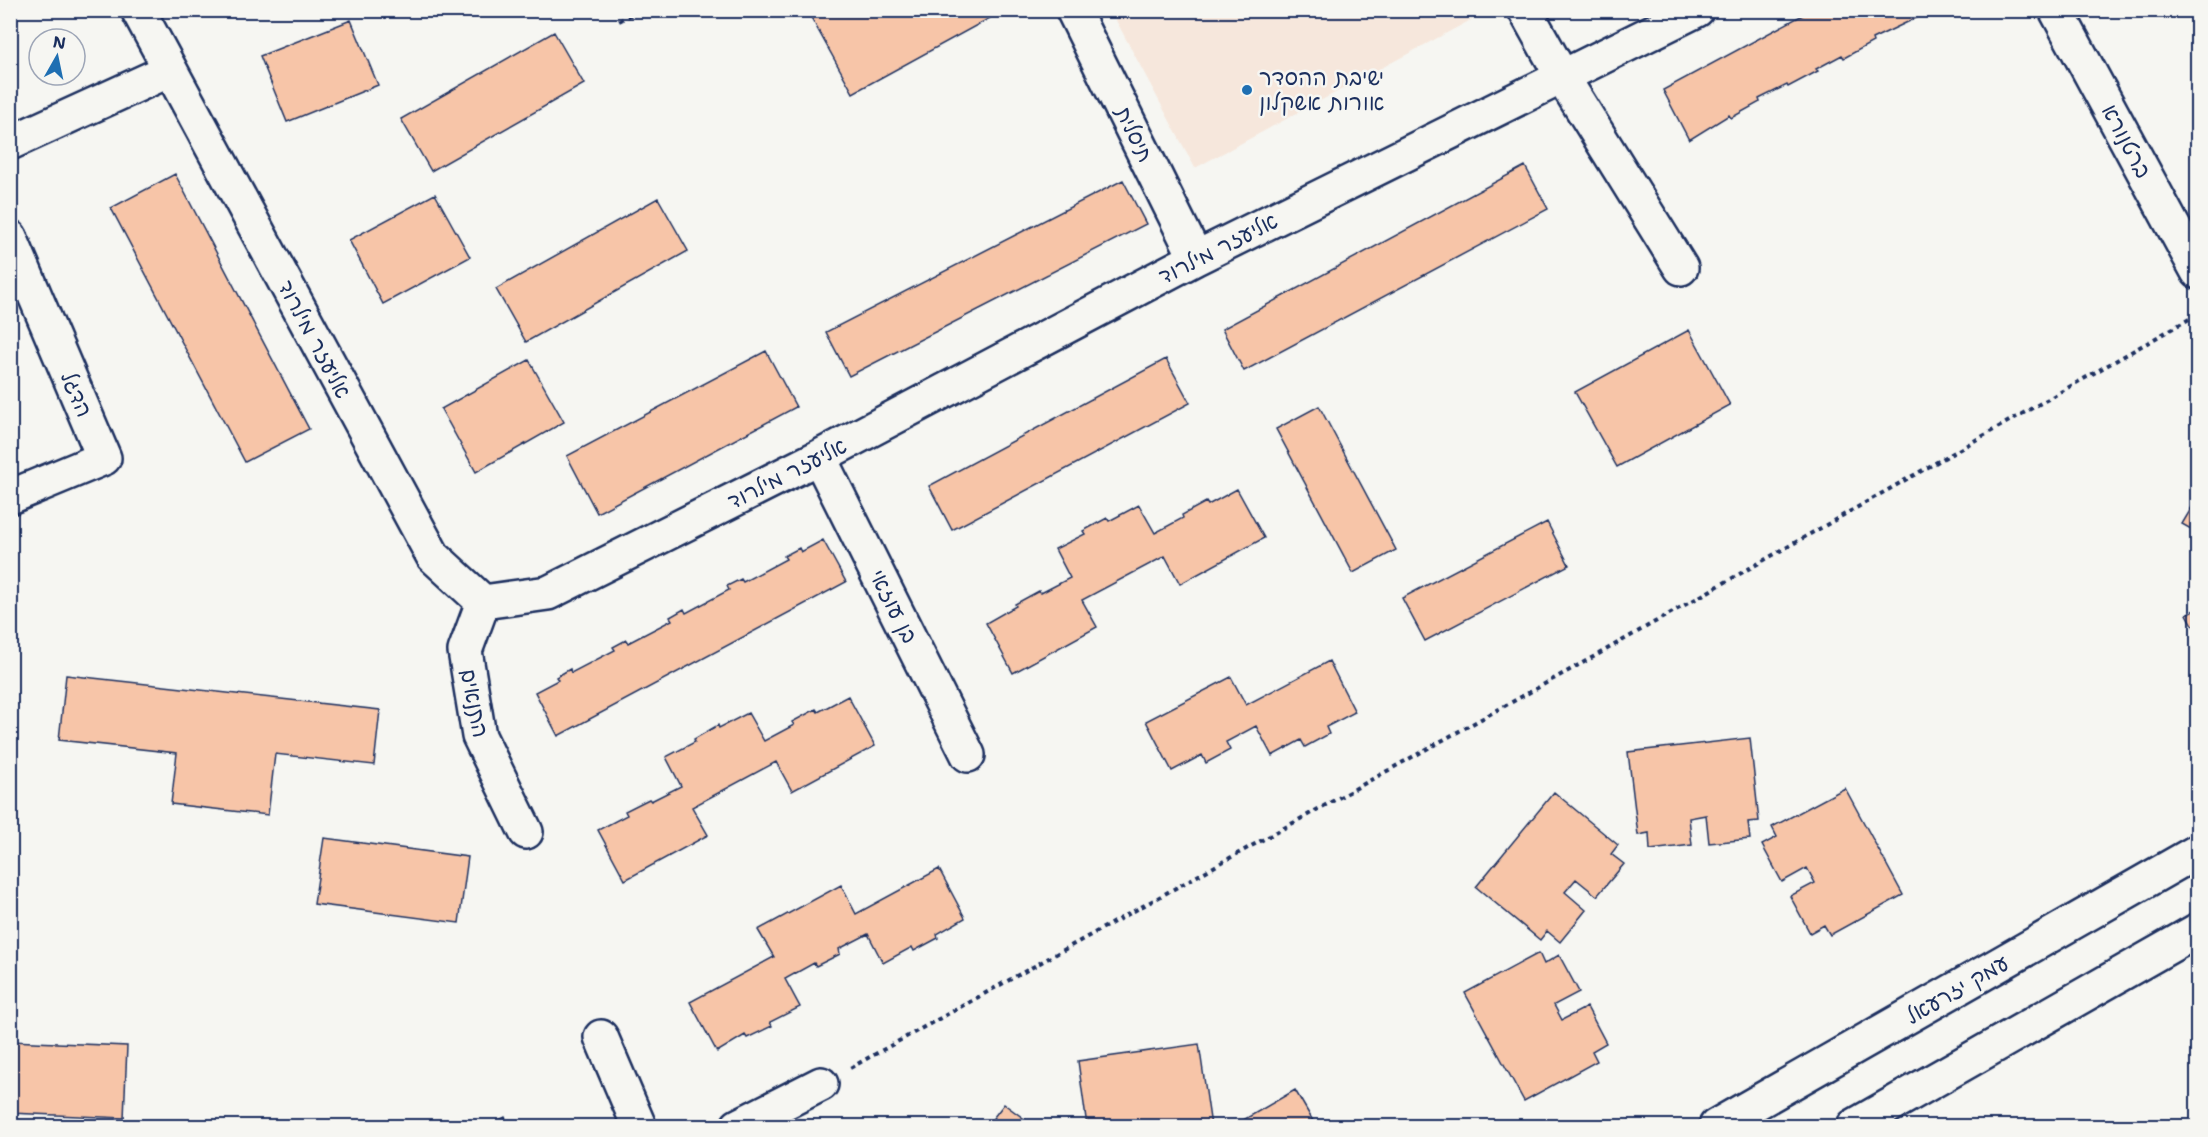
<svg xmlns="http://www.w3.org/2000/svg" width="2208" height="1137" viewBox="0 0 2208 1137" font-family="'Shantell Sans','Playpen Sans Hebrew',sans-serif">
  <rect width="100%" height="100%" fill="#f6f6f2"/>
  <filter id="ink" filterUnits="userSpaceOnUse"><feTurbulence type="fractalNoise" baseFrequency=".0167" numOctaves="2"/><feDisplacementMap in="SourceGraphic" scale="12" xChannelSelector="R" yChannelSelector="G"/><feConvolveMatrix kernelMatrix="1 2 1 2 8 2 1 2 1" color-interpolation-filters="sRGB"/></filter>
  <g filter="url(#ink)">
    <path fill="#f6e7dc" d="M 1482,10 L 1484,13 L 1195,168 L 1111,11 Z"/>
    <path fill="#f7c5a8" stroke="#1b2f5e" stroke-width="1.5" d="M 807,10 L 1000,10 L 1001,12 L 853,93 Z
      M 1812,10 L 1931,11 L 1872,39 L 1873,42 L 1844,58 L 1842,55 L 1816,69 L 1818,71 L 1788,87 L 1787,85 L 1759,99 L 1760,102 L 1731,118 L 1729,115 L 1689,140 L 1663,90 Z
      M 351,20 L 378,85 L 287,122 L 260,56 Z
      M 554,32 L 584,84 L 431,171 L 401,119 Z
      M 1525,166 L 1548,209 L 1244,371 L 1222,329 Z
      M 175,174 L 309,429 L 245,462 L 111,208 Z
      M 1123,180 L 1146,224 L 849,376 L 826,332 Z
      M 435,194 L 470,257 L 383,304 L 349,240 Z
      M 658,198 L 688,251 L 526,342 L 496,289 Z
      M 1689,330 L 1730,405 L 1617,467 L 1575,392 Z
      M 766,351 L 796,407 L 597,513 L 567,456 Z
      M 1166,359 L 1190,403 L 952,530 L 929,486 Z
      M 529,360 L 564,422 L 476,472 L 441,409 Z
      M 1319,406 L 1396,550 L 1353,573 L 1276,429 Z
      M 1237,489 L 1264,538 L 1180,584 L 1165,556 L 1082,600 L 1097,627 L 1013,673 L 986,623 L 1016,606 L 1015,604 L 1039,591 L 1041,593 L 1070,578 L 1055,549 L 1085,534 L 1083,531 L 1107,518 L 1109,521 L 1139,505 L 1155,533 L 1183,518 L 1182,515 L 1206,502 L 1208,505 Z
      M 2198,497 L 2198,533 L 2182,524 Z
      M 1547,522 L 1569,565 L 1425,641 L 1402,598 Z
      M 823,540 L 846,582 L 558,736 L 535,692 L 558,680 L 556,677 L 570,669 L 571,673 L 615,650 L 613,647 L 626,640 L 628,643 L 672,620 L 670,617 L 684,609 L 686,613 L 729,590 L 727,586 L 741,579 L 743,582 L 786,559 L 784,556 L 799,548 L 801,552 Z
      M 2198,608 L 2198,634 L 2187,614 Z
      M 1329,661 L 1355,712 L 1326,727 L 1329,734 L 1305,747 L 1301,740 L 1272,756 L 1256,726 L 1226,742 L 1230,750 L 1206,763 L 1202,755 L 1172,771 L 1146,721 L 1231,677 L 1246,705 Z
      M 66,675 L 380,710 L 374,765 L 275,754 L 268,815 L 171,804 L 177,753 L 59,740 Z
      M 848,696 L 875,746 L 792,791 L 776,762 L 692,807 L 708,835 L 625,880 L 598,830 L 627,815 L 625,811 L 649,799 L 651,801 L 681,786 L 666,757 L 695,742 L 694,739 L 718,725 L 719,728 L 748,713 L 764,741 L 794,725 L 792,722 L 816,709 L 818,712 Z
      M 1750,738 L 1759,821 L 1748,822 L 1750,839 L 1709,843 L 1706,815 L 1689,818 L 1692,845 L 1650,850 L 1649,833 L 1638,835 L 1628,752 Z
      M 1845,788 L 1903,895 L 1830,935 L 1824,925 L 1810,933 L 1790,896 L 1815,883 L 1807,868 L 1782,882 L 1762,845 L 1777,837 L 1772,827 Z
      M 1554,792 L 1618,845 L 1611,854 L 1624,864 L 1597,896 L 1576,879 L 1565,892 L 1586,910 L 1560,942 L 1547,931 L 1540,940 L 1476,887 Z
      M 324,838 L 468,857 L 459,923 L 314,904 Z
      M 939,869 L 965,918 L 937,934 L 938,938 L 914,951 L 912,947 L 883,963 L 868,934 L 839,949 L 840,954 L 816,966 L 814,963 L 785,979 L 800,1007 L 770,1022 L 772,1026 L 747,1038 L 745,1035 L 717,1052 L 690,1002 L 774,957 L 758,930 L 841,885 L 856,914 Z
      M 1539,953 L 1544,964 L 1559,955 L 1579,992 L 1554,1005 L 1562,1020 L 1587,1007 L 1606,1043 L 1592,1051 L 1597,1061 L 1524,1101 L 1465,993 Z
      M 2198,985 L 2198,1006 L 2189,989 Z
      M 10,1041 L 127,1046 L 124,1118 L 10,1113 Z
      M 1199,1044 L 1211,1126 L 1157,1126 L 1157,1123 L 1141,1126 L 1087,1126 L 1078,1061 Z
      M 1295,1090 L 1316,1126 L 1233,1126 Z
      M 1004,1104 L 1034,1126 L 987,1126 Z
      M 505,1117 L 510,1126 L 488,1126 Z"/>
    <g fill="none" stroke-linecap="round" stroke-linejoin="round">
      <g stroke="#1b2f5e" stroke-width="38">
        <path id="minor" d="M 138,10 L 433,556 L 483,602 L 548,593 L 819,457 L 1196,258 L 1697,10
          M 1073,10 L 1196,258
          M 1525,10 L 1563,78 L 1681,268
          M 2056,10 L 2198,272
          M 10,143 L 170,70
          M 10,237 L 104,458 L 10,497
          M 819,457 L 968,755
          M 483,602 L 465,651 L 479,736 L 526,832
          M 601,1037 L 639,1126
          M 738,1126 L 821,1084"/>
      </g>
      <g stroke="#1b2f5e" stroke-width="38">
        <path id="secondary" d="M 1716,1126 L 2198,851
          M 1854,1126 L 2198,930"/>
      </g>
      <path stroke="#1b2f5e" stroke-width="4" stroke-dasharray="4.5 4.5" stroke-linecap="butt" d="M 619,21 L 640,10
        M 850,1068 L 1595,656 L 2198,314"/>
      <use href="#minor" stroke="#f6f6f2" stroke-width="33"/>
      <use href="#secondary" stroke="#f6f6f2" stroke-width="33"/>
    </g>
  </g>
  <circle fill="#1f6fb2" stroke="#f6f6f2" stroke-width="2" cx="1247" cy="90" r="6"/>
  <g text-anchor="middle" stroke-width="5" stroke-linejoin="round" paint-order="stroke">
    <g font-size="22" fill="#1b2f5e" stroke="#f6f6f2" text-anchor="start">
      <text x="1259" y="85">ישיבת ההסדר<tspan x="1259" dy="25">אורות אשקלון</tspan></text>
    </g>
    <g font-size="22" fill="#1b2f5e" stroke="#f6f6f2">
      <text transform="translate(1135 134) rotate(64)" y="8">תיסלית</text>
      <text transform="translate(2127 141) rotate(62)" y="8">ברטנורא</text>
      <text transform="translate(1218 248) rotate(-27)" y="8">אליעזר מילרוד</text>
      <text transform="translate(315 339) rotate(62)" y="8">אליעזר מילרוד</text>
      <text transform="translate(77 394) rotate(67)" y="8">הדגל</text>
      <text transform="translate(787 473) rotate(-27)" y="8">אליעזר מילרוד</text>
      <text transform="translate(894 606) rotate(63)" y="8">בן עוזאי</text>
      <text transform="translate(475 703) rotate(79)" y="8">התנאים</text>
      <text transform="translate(1957 989) rotate(-30)" y="8">עמק יזרעאל</text>
    </g>
  </g>
  <rect width="2208" height="1137" fill="none" stroke="#f6f6f2" stroke-width="36"/>
  <rect x="18" y="18" width="2172" height="1101" fill="none" stroke="#1b2f5e" stroke-width="2" filter="url(#ink)"/>
  <g transform="translate(57 57) rotate(9)"><circle r="28" fill="#f6f6f2" stroke="#9ea6b7" stroke-width="1.5"/>
  <path d="M0-4.5L10 22L0 15L-10 22Z" fill="#1f6fb2"/>
  <text y="-9" font-size="16" font-weight="bold" text-anchor="middle" fill="#1b2f5e">N</text>
  </g>
</svg>
